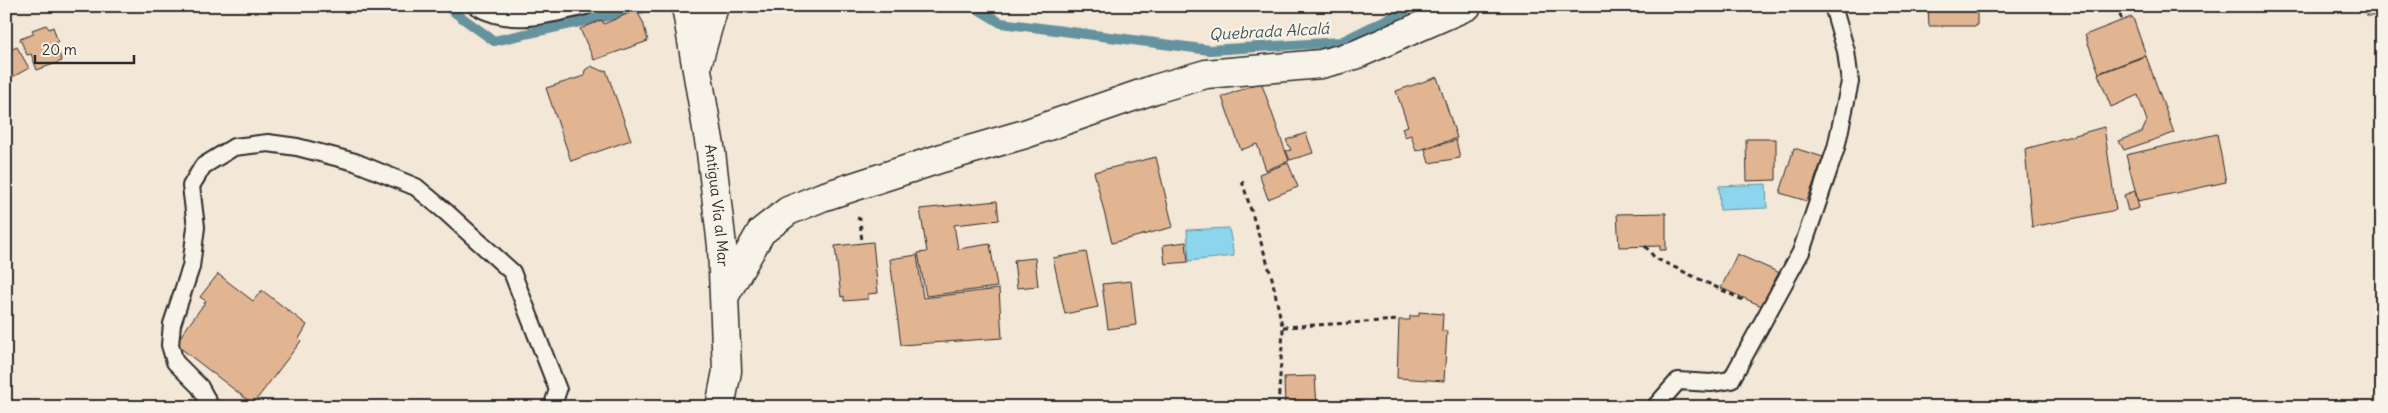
<svg xmlns="http://www.w3.org/2000/svg" width="2388" height="413" viewBox="0 0 2388 413" font-family="Delius,sans-serif">
  <rect width="100%" height="100%" fill="#f3e7d7"/>
  <filter id="ink" filterUnits="userSpaceOnUse"><feTurbulence type="fractalNoise" baseFrequency=".02" numOctaves="2"/><feDisplacementMap in="SourceGraphic" scale="10" xChannelSelector="R" yChannelSelector="G"/><feConvolveMatrix kernelMatrix="1 2 1 2 8 2 1 2 1" color-interpolation-filters="sRGB"/></filter>
  <g filter="url(#ink)">
    <path fill="#8bd6ec" stroke="#65929f" d="M 1766,184 L 1767,208 L 1720,210 L 1719,186 Z
      M 1229,228 L 1234,256 L 1189,261 L 1187,230 Z"/>
    <g fill="none" stroke-linecap="round" stroke-linejoin="round">
      <path stroke="#65929f" stroke-width="10" d="M 446,6 L 494,41 L 653,6
        M 973,6 L 1001,23 L 1210,50 L 1341,42 L 1414,6"/>
    </g>
    <path fill="#e2b592" stroke="#2b2b2b" d="M 1928,6 L 1977,6 L 1977,26 L 1929,26 Z
      M 2367,6 L 2382,6 L 2382,16 L 2367,16 Z
      M 636,10 L 643,22 L 648,41 L 594,60 L 580,29 L 602,20 L 604,24 Z
      M 2131,17 L 2133,18 L 2146,55 L 2099,73 L 2085,35 Z
      M 46,25 L 49,29 L 53,27 L 58,42 L 55,43 L 62,61 L 37,70 L 31,54 L 27,55 L 20,39 L 34,34 L 32,30 Z
      M 2375,27 L 2382,27 L 2382,41 L 2375,42 Z
      M 17,47 L 29,68 L 7,80 L 6,49 L 8,51 Z
      M 2146,56 L 2174,133 L 2124,150 L 2119,141 L 2142,132 L 2147,121 L 2138,95 L 2111,107 L 2098,74 Z
      M 591,66 L 602,71 L 606,70 L 631,140 L 571,161 L 546,88 L 584,76 L 585,70 Z
      M 1437,77 L 1457,138 L 1416,151 L 1411,135 L 1405,137 L 1402,128 L 1408,126 L 1396,91 Z
      M 1261,82 L 1289,161 L 1266,170 L 1257,144 L 1241,150 L 1222,97 Z
      M 2104,127 L 2116,210 L 2032,227 L 2025,149 Z
      M 1306,133 L 1313,153 L 1290,160 L 1286,151 L 1291,150 L 1286,140 Z
      M 2217,134 L 2226,182 L 2138,201 L 2126,155 Z
      M 1746,139 L 1776,139 L 1776,180 L 1747,181 Z
      M 1456,140 L 1460,158 L 1429,163 L 1425,149 Z
      M 1794,148 L 1823,157 L 1807,201 L 1780,193 Z
      M 1156,157 L 1173,227 L 1112,243 L 1094,172 Z
      M 1288,163 L 1298,187 L 1268,199 L 1259,174 Z
      M 2135,191 L 2139,208 L 2128,211 L 2124,195 Z
      M 997,201 L 999,220 L 954,225 L 958,249 L 990,244 L 997,287 L 926,296 L 918,253 L 927,252 L 920,209 Z
      M 1666,213 L 1666,250 L 1660,250 L 1660,246 L 1619,247 L 1617,214 Z
      M 873,242 L 878,293 L 868,294 L 868,299 L 844,301 L 844,296 L 841,297 L 835,246 Z
      M 1186,242 L 1188,262 L 1165,264 L 1163,245 Z
      M 1086,252 L 1098,307 L 1065,314 L 1053,258 Z
      M 1737,254 L 1780,273 L 1764,307 L 1721,288 Z
      M 917,255 L 923,298 L 999,289 L 1002,338 L 901,345 L 890,259 Z
      M 1035,258 L 1038,286 L 1017,288 L 1014,260 Z
      M 218,274 L 253,301 L 261,291 L 263,291 L 307,325 L 299,339 L 301,341 L 253,404 L 175,344 L 206,301 L 200,297 Z
      M 1131,281 L 1136,325 L 1108,329 L 1102,284 Z
      M 1419,312 L 1443,314 L 1442,331 L 1447,331 L 1444,381 L 1397,378 L 1399,320 L 1410,320 L 1410,316 L 1419,316 Z
      M 1315,376 L 1317,407 L 1285,407 L 1284,377 Z"/>
    <g fill="none" stroke-linecap="round" stroke-linejoin="round">
      <g stroke="#2b2b2b" stroke-width="20">
        <path id="lane" d="M 476,6 C 511,27 549,14 586,6
          M 211,407 L 200,387 L 175,362 L 170,345 L 172,324 L 191,267 L 196,227 L 191,186 L 203,166 L 234,147 L 268,143 L 297,147 L 355,162 L 416,187 L 446,212 L 512,272 L 558,390 L 552,407
          M 1655,407 L 1678,381 L 1711,383 L 1731,380 L 1801,252 L 1836,148 L 1850,82 L 1846,51 L 1833,6"/>
      </g>
      <g stroke="#2b2b2b" stroke-width="31">
        <path id="street" d="M 697,65 L 714,6
          M 725,295 L 761,232 L 788,211 L 822,197 L 942,158 L 1025,134 L 1155,89 L 1206,74 L 1321,64 L 1355,55 L 1467,6"/>
      </g>
      <g stroke="#2b2b2b" stroke-width="31">
        <g id="secondary">
          <path id="s1" d="M 686,6 L 711,152 L 722,246 L 727,371 L 720,407"/>
        </g>
      </g>
      <path stroke="#2b2b2b" stroke-width="3" stroke-dasharray="5 4" stroke-linecap="butt" d="M 2117,6 L 2122,21
        M 1242,181 L 1272,278 L 1283,330 L 1278,407
        M 857,218 L 860,219 L 862,243
        M 1645,246 L 1655,258 L 1745,301
        M 1283,327 L 1398,320"/>
      <use href="#lane" stroke="#f7f3e8" stroke-width="16"/>
      <use href="#street" stroke="#f7f3e8" stroke-width="28"/>
      <use href="#secondary" stroke="#f7f3e8" stroke-width="28"/>
    </g>
  </g>
  <g text-anchor="middle" stroke-width="4.5" stroke-linejoin="round" paint-order="stroke">
    <g font-size="15" fill="#2b2b2b" stroke="#f7f3e8">
      <text dy="5" stroke="none"><textPath href="#s1" startOffset="202">Antigua Vía al Mar</textPath></text>
    </g>
    <g font-size="16" font-style="italic" fill="#43565b" stroke="#f7f3e8">
      <text transform="translate(1269 31) rotate(-3)" y="6">Quebrada Alcalá</text>
    </g>
  </g>
  <rect width="2388" height="413" fill="none" stroke="#f7f3e8" stroke-width="25"/>
  <rect x="12" y="12" width="2363" height="388" fill="none" stroke="#2b2b2b" stroke-width="2" filter="url(#ink)"/>
  <path d="M35 55v8h99v-8" fill="none" stroke="#2b2b2b" stroke-width="2.5"/>
  <text x="42" y="55" font-size="15" fill="#2b2b2b" stroke="#f7f3e8" stroke-width="4" paint-order="stroke">20 m</text>
</svg>
